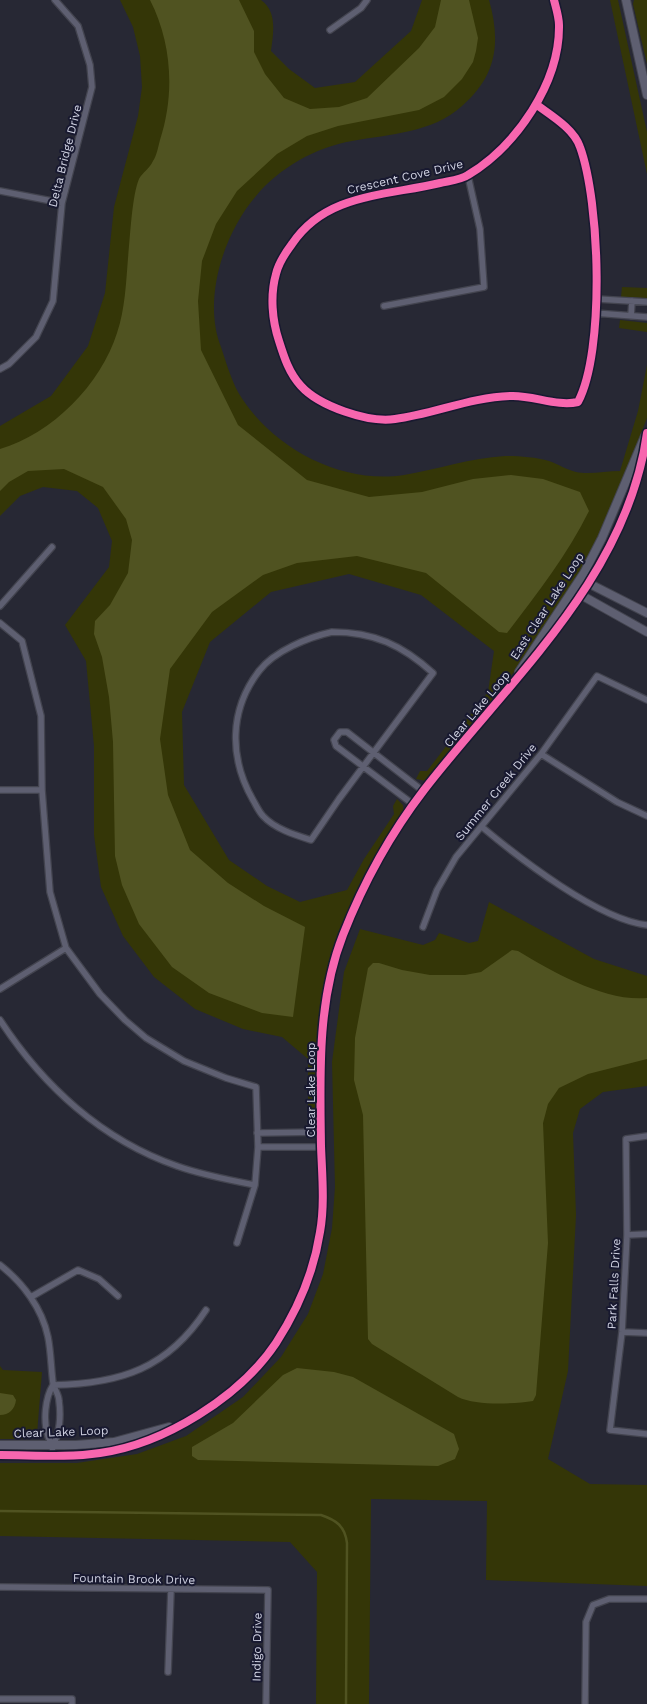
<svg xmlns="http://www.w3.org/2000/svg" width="647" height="1704" viewBox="0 0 647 1704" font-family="'Work Sans',sans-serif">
  <rect width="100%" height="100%" fill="#272834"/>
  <path fill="#343607" d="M 120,0 L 261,0 C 278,12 273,34 271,51 L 289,69 L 315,88 L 355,82 L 411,31 L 422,0 L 489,0 C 501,42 497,76 462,106 C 432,133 390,134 352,141 C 316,147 279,168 256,196 C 224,233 202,299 221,347 C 226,362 231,379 238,392 C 270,447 341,485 404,475 C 439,469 470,458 505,456 C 518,456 536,457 549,461 C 558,464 567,470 576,472 C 589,475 606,471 620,471 L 638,411 L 647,365 L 647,418 L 612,507 L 580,574 L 517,668 L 433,778 L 426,781 L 416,779 L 420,771 L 427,771 L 488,692 L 494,651 L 421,595 L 349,574 L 271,592 L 210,642 L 182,712 L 184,785 L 229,860 L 267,886 L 300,902 L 347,890 L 364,859 L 394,814 L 393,806 L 397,799 L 403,805 L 404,815 C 393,830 381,845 371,862 C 339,919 320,985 316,1051 C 315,1072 317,1094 317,1116 L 308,1115 L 308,1059 L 282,1037 L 243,1029 L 195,1009 L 154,977 L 123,936 L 101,887 L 94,835 L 94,746 L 86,661 L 65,625 L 109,567 L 112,541 L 98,508 L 77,491 L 43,487 L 20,496 L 0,516 L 0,426 L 51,396 L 88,346 L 105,293 L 114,207 L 138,116 L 142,87 L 140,56 L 133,27 Z
    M 610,0 L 618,0 L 647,132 L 647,174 Z
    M 634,0 L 647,0 L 647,64 L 633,4 Z
    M 622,287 L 647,288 L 647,298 L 621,297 Z
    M 620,320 L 647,323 L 647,332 L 619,328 Z
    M 489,902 L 594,959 L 647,976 L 647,1086 L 603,1092 L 580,1109 L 573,1133 L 576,1215 L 568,1371 L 548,1459 L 590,1484 L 647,1485 L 647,1586 L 486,1580 L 487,1501 L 371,1499 L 369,1704 L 316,1704 L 317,1572 L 290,1542 L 0,1536 L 0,1463 L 77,1463 L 137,1454 L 186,1436 L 243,1397 L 281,1357 L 308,1314 L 323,1274 L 332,1228 L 335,1187 L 332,1062 L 344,972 L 360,929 L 423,945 L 435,940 L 439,933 L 469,943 L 478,941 Z
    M 0,1366 L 3,1370 L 42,1372 L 37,1434 L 30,1439 L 0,1439 Z"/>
  <path fill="#505321" d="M 150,0 L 239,0 L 254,31 L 254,52 L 265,74 L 284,98 L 310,109 L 339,107 L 367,98 L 419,48 L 435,27 L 441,0 L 469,0 L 478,38 L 476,51 L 473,62 L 462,79 L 444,97 L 419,110 L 338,126 L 307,136 L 277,154 L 237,191 L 216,224 L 202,261 L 198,301 L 201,350 L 238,425 L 307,480 L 369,497 L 422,492 L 473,479 L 511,475 L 543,479 L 580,492 L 589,511 C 568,554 536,595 507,633 L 499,632 L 426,573 L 357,556 L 297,563 L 263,575 L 212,612 L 170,669 L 160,739 L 168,795 L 190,850 L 228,883 L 264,906 L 305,927 L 293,1017 L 262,1013 L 209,993 L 172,967 L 139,924 L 122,885 L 115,856 L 113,742 L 109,697 L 102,657 L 94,634 L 95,621 L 110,605 L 128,573 L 132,540 L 126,519 L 103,487 L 64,469 L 28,471 L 9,482 L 0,491 L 0,449 C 52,434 101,384 117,333 C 125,309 126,283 128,258 C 130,239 132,195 139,179 C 142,173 150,168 153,161 C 157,155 158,147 160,140 C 175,94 172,43 150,0 Z
    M 512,950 L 518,951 C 553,972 605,1002 647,998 L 647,1059 L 588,1074 L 559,1088 L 548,1104 L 543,1123 L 548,1243 L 536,1395 L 533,1401 C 513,1404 476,1406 458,1397 L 372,1344 L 368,1339 L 363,1115 L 354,1080 L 355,1038 L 368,968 L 373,963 L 379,963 L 402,970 L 430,975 L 465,975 L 481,972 Z
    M 297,1368 L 334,1372 L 353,1377 L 454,1434 L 459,1449 L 455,1459 L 438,1466 L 198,1460 L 192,1456 L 192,1447 L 233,1423 L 283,1375 Z
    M 0,1393 L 13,1395 L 16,1400 C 15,1409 9,1415 0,1415 Z"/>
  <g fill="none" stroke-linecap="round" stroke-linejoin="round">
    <path stroke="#505321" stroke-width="2.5" d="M 0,1511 L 321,1515 C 336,1520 345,1526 347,1543 L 346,1704"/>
    <g stroke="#43444f" stroke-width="8">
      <path id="minor" d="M 330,30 L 361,8 L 367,0
        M 537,105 C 552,116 574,129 580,147 C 600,202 605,351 578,402 C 557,407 533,395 511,396 C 471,397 434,414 395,419 C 368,423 319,406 301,386 C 289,373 284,357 279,341 C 272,320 270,295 276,274 C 278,265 286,252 292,244 C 326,193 386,196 440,183 C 448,181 461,180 468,175 C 516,146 560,83 559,25 C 559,17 556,8 554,0
        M 0,191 L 62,203
        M 597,299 L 647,302
        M 384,306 L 484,287 L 480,229 L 468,176
        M 595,313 L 647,317
        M 631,316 L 632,301
        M 0,369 L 9,364 L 36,337 L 53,301 L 62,203 L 92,87 L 90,65 L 78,26 L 55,0
        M 0,606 L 52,547
        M 0,623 L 22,641 L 41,716 L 42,790 L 50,892 L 66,948 L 100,994 L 125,1020 L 146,1038 L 184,1061 L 226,1078 L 256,1087 L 258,1147 L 255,1185 L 237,1243
        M 332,632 C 374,632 402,645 433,673 L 339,799 L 311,840 C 295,835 275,829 263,816 C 259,812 256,805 253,800 C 229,758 229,710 259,671 C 274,651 309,637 332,632 Z
        M 541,754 L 617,802 L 647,816
        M 0,790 L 42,790
        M 414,805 L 336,746 L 334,740 L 340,732 L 347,732 L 423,791
        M 482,827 C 519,858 599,920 647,925
        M 423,927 L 437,890 L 456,857 L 541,754 L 597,676 L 647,700
        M 0,989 L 66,948
        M 0,1020 C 43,1086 102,1140 177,1166 C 202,1175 229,1180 255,1185
        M 257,1133 L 321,1132
        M 647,1136 L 626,1139 L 627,1235 L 622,1332 L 610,1430 L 647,1434
        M 258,1147 L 322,1147
        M 627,1235 L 647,1234
        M 0,1265 C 23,1283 42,1308 48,1337 C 51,1352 51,1368 53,1383 C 54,1389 59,1394 59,1401 C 61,1415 60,1433 53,1445
        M 31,1297 L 78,1270 L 99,1279 L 118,1296
        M 622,1332 L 647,1333
        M 53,1385 C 121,1384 168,1368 206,1310
        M 53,1455 C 53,1447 51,1444 48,1436 C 43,1421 45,1398 53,1385
        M 0,1587 L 268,1590 L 266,1704
        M 168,1672 L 171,1590
        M 0,1699 L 72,1699 L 72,1704
        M 585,1704 L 586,1622 L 593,1605 L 609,1599 L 647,1599"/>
    </g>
    <g stroke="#43444f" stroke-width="10">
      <path id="tertiary" d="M 626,0 L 647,95
        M 584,583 L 588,583 L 647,613
        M 580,591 L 581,595 L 647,632
        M 519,672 L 584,573 L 602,538 L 645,436
        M 0,1445 L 76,1445 L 114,1442 L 169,1427
        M 0,1455 C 33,1455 67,1458 100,1453 C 164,1444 240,1397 276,1343 C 298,1309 314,1271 320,1232 C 325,1204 322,1174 321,1146 C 320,1076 317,1001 343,935 C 363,884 391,833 424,790 C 509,680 627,578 647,433"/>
    </g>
    <use href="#minor" stroke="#5e5f71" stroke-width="5.5"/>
    <use href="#tertiary" stroke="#5e5f71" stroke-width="8"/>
    <g stroke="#181930" stroke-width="11">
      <path id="cycleway" d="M 537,105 C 552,116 574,129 580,147 C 600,202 605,351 578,402 C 557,407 533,395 511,396 C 471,397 434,414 395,419 C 368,423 319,406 301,386 C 289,373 284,357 279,341 C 272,320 270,295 276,274 C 278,265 286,252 292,244 C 326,193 386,196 440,183 C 448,181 461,180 468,175 C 516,146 560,83 559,25 C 559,17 556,8 554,0
        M 0,1455 C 33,1455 67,1458 100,1453 C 164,1444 240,1397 276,1343 C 298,1309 314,1271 320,1232 C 325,1204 322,1174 321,1146 C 320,1076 317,1001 343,935 C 363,884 391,833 424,790 C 509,680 627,578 647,433"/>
    </g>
    <use href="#cycleway" stroke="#f766af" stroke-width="8"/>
  </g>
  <g text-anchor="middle" stroke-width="4" stroke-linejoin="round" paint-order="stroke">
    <g font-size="12" fill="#cfd1e1" stroke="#181930">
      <text transform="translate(65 156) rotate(-76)" y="4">Delta Bridge Drive</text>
      <text transform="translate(405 177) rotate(-13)" y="4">Crescent Cove Drive</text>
      <text transform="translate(547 606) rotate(-57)" y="4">East Clear Lake Loop</text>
      <text transform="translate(477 709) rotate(-50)" y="4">Clear Lake Loop</text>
      <text transform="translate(496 792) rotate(-51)" y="4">Summer Creek Drive</text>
      <text transform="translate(311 1090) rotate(-90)" y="4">Clear Lake Loop</text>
      <text transform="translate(614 1284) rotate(-87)" y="4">Park Falls Drive</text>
      <text transform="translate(61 1432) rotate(-2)" y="4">Clear Lake Loop</text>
      <text transform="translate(134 1579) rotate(1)" y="4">Fountain Brook Drive</text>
      <text transform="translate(257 1647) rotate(-89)" y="4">Indigo Drive</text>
    </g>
  </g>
</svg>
